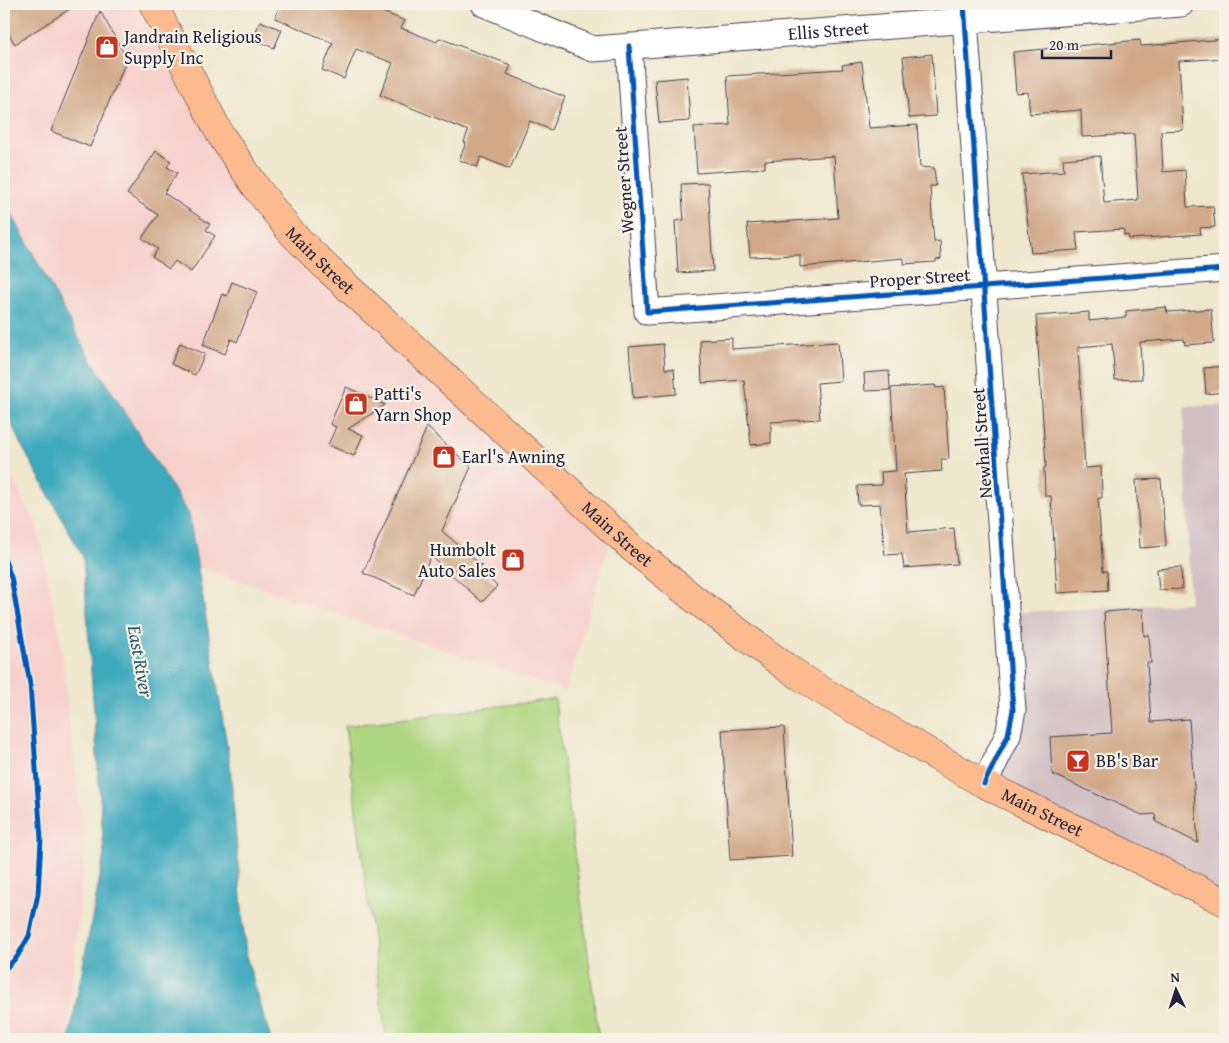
<svg xmlns="http://www.w3.org/2000/svg" width="1229" height="1043" viewBox="0 0 1229 1043" font-family="'Gentium Book Plus',serif">
  <rect width="100%" height="100%" fill="#f7f3e8"/>
  <filter id="ink" filterUnits="userSpaceOnUse"><feTurbulence type="fractalNoise" baseFrequency=".02" numOctaves="2"/><feDisplacementMap in="SourceGraphic" scale="10" xChannelSelector="R" yChannelSelector="G"/><feConvolveMatrix kernelMatrix="1 2 1 2 8 2 1 2 1" color-interpolation-filters="sRGB"/></filter>
  <filter id="wash" filterUnits="userSpaceOnUse"><feTurbulence type="fractalNoise" baseFrequency=".0096" numOctaves="4" result="noise"/><feDisplacementMap in="SourceGraphic" scale="20" xChannelSelector="R" yChannelSelector="G"/><feGaussianBlur stdDeviation="1.12" result="paint"/><feColorMatrix in="noise" values="0 0 0 0 0 0 0 0 0 0 0 0 0 0 0 0 0 1.4 0 .05"/><feComposite in="paint" operator="in"/></filter>
  <g filter="url(#wash)">
    <rect width="100%" height="100%" fill="#efe7cd"/>
    <path fill="#f7d0cc" d="M 4,4 L 153,4 L 256,187 L 613,531 L 566,691 L 198,567 L 189,514 L 83,346 L 4,200 Z
      M 4,461 L 36,523 L 60,637 L 85,852 L 67,1039 L 19,1039 L 4,1033 Z"/>
    <path fill="#d2bec3" d="M 1225,405 L 1225,902 L 984,784 L 1001,749 L 1007,613 L 1190,603 L 1184,407 Z"/>
    <path fill="#aed57f" stroke="#687c5d" d="M 555,699 L 599,1039 L 386,1039 L 345,726 Z"/>
    <path fill="#3da9bd" stroke="#30667c" d="M 4,200 L 83,346 L 189,514 L 230,764 L 246,956 L 271,1039 L 69,1039 L 104,855 L 83,557 L 19,441 L 4,406 Z"/>
    <g id="blocks">
      <path fill="#d1a989" d="M 4,4 L 77,4 L 15,44 L 4,26 Z
        M 281,4 L 363,4 L 405,21 L 401,28 L 437,42 L 439,38 L 511,65 L 507,74 L 565,97 L 551,130 L 530,121 L 510,169 L 481,157 L 477,167 L 459,160 L 466,143 L 464,142 L 468,131 L 380,95 L 393,63 L 356,49 L 344,79 L 322,70 L 333,43 L 275,18 Z
        M 100,11 L 127,59 L 90,147 L 51,131 Z
        M 260,21 L 282,30 L 274,48 L 253,39 Z
        M 1225,39 L 1225,58 L 1179,61 L 1183,130 L 1161,131 L 1163,172 L 1185,170 L 1187,207 L 1213,206 L 1215,227 L 1200,228 L 1201,234 L 1129,239 L 1128,235 L 1124,235 L 1124,229 L 1076,232 L 1078,250 L 1031,253 L 1022,174 L 1064,171 L 1063,159 L 1100,156 L 1104,203 L 1138,200 L 1134,134 L 1082,137 L 1081,110 L 1030,114 L 1028,92 L 1016,93 L 1013,52 L 1140,40 L 1141,46 Z
        M 932,54 L 936,116 L 909,118 L 903,57 Z
        M 862,62 L 869,128 L 917,125 L 920,167 L 934,168 L 936,186 L 930,186 L 933,231 L 934,242 L 940,241 L 941,259 L 936,260 L 936,262 L 904,264 L 904,258 L 800,267 L 800,255 L 750,257 L 747,224 L 838,218 L 834,156 L 765,161 L 765,168 L 697,173 L 694,127 L 730,125 L 727,76 L 843,69 L 842,65 Z
        M 687,77 L 690,121 L 659,123 L 655,80 Z
        M 156,151 L 171,161 L 167,167 L 177,173 L 164,193 L 210,224 L 206,230 L 215,236 L 191,272 L 175,261 L 169,269 L 152,257 L 158,249 L 142,238 L 158,215 L 127,194 Z
        M 708,183 L 713,271 L 678,273 L 675,221 L 684,220 L 681,184 Z
        M 232,282 L 257,292 L 237,342 L 231,339 L 225,354 L 203,345 L 222,294 L 227,296 Z
        M 1166,307 L 1167,312 L 1211,309 L 1214,343 L 1185,345 L 1184,339 L 1140,342 L 1142,379 L 1115,380 L 1112,344 L 1078,347 L 1085,468 L 1101,467 L 1102,498 L 1098,498 L 1103,571 L 1107,571 L 1108,590 L 1057,593 L 1051,496 L 1045,496 L 1044,468 L 1046,467 L 1036,316 L 1089,312 L 1089,321 L 1126,317 L 1126,311 Z
        M 732,338 L 732,349 L 838,342 L 841,381 L 817,383 L 820,419 L 771,422 L 771,443 L 751,445 L 744,380 L 702,383 L 700,340 Z
        M 180,343 L 205,354 L 195,375 L 171,364 Z
        M 663,344 L 665,369 L 674,369 L 676,394 L 633,398 L 629,347 Z
        M 1225,366 L 1225,392 L 1206,394 L 1204,368 Z
        M 889,371 L 890,390 L 865,391 L 864,373 Z
        M 935,385 L 936,388 L 944,387 L 949,459 L 941,459 L 942,471 L 904,474 L 908,532 L 954,528 L 957,564 L 904,568 L 902,554 L 885,555 L 880,504 L 858,505 L 857,486 L 882,485 L 881,472 L 896,471 L 891,388 Z
        M 346,387 L 385,405 L 348,429 L 363,435 L 354,456 L 328,445 L 336,427 L 330,424 Z
        M 427,427 L 471,467 L 442,531 L 482,566 L 479,570 L 497,586 L 482,602 L 431,556 L 414,595 L 363,573 Z
        M 1161,479 L 1166,546 L 1140,548 L 1136,480 Z
        M 1181,567 L 1182,589 L 1159,590 L 1157,569 Z
        M 1143,609 L 1144,636 L 1149,635 L 1151,663 L 1147,663 L 1151,722 L 1189,719 L 1198,843 L 1156,822 L 1155,814 L 1142,815 L 1052,774 L 1050,737 L 1112,733 L 1104,612 Z
        M 784,727 L 792,856 L 730,860 L 722,730 Z"/>
    </g>
  </g>
  <g filter="url(#ink)">
    <use href="#blocks" fill-opacity="0" stroke="#414051" stroke-width="1"/>
    <g fill="none" stroke-linecap="round" stroke-linejoin="round">
      <g stroke="#414051" stroke-width="27">
        <g id="minor">
          <path id="s1" d="M 484,4 L 593,49 L 1181,4"/>
          <path d="M 964,4 L 1013,710 L 1008,735 L 984,784"/>
          <path d="M 629,46 L 647,312 L 1225,269"/>
        </g>
      </g>
      <g stroke="#414051" stroke-width="29">
        <g id="primary">
          <path id="s2" d="M 153,4 L 220,134 L 256,187 L 290,231 L 328,269 L 633,549 L 697,601 L 786,667 L 821,690 L 984,784 L 1225,902"/>
        </g>
      </g>
      <use href="#minor" stroke="#fff" stroke-width="25"/>
      <use href="#primary" stroke="#fcba8e" stroke-width="28"/>
      <g stroke="#f7f3e8" stroke-width="8">
        <path id="cycleway" d="M 964,4 L 1013,710 L 1008,735 L 984,784
          M 629,46 L 647,312 L 1225,269
          M 4,558 L 11,577 L 30,684 L 41,839 L 38,894 L 29,936 L 17,957 L 4,970"/>
      </g>
      <use href="#cycleway" stroke="#0057b8" stroke-width="5"/>
    </g>
  </g>
  <defs>
    <g id="shop-square" transform="scale(1.25)"><rect x="-9" y="-9" width="18" height="18" rx="4" fill="#c8321e" stroke="#f7f3e8"/><path d="M-5-2.5h2.3a2.7 3.5 0 0 1 5.4 0H5L5.5 6h-11ZM-1.5-2.5h3a1.5 2.3 0 0 0-3 0Z" fill="#fff"/></g>
    <g id="bar-square" transform="scale(1.25)"><rect x="-9" y="-9" width="18" height="18" rx="4" fill="#c8321e" stroke="#f7f3e8"/><path d="M-6-5H6L.8 .8V4.5H3.5V6h-7V4.5H-.8V.8Z" fill="#fff"/></g>
  </defs>
  <g fill-rule="evenodd">
    <use href="#shop-square" x="107" y="47"/>
    <use href="#shop-square" x="356" y="404"/>
    <use href="#shop-square" x="444" y="457"/>
    <use href="#shop-square" x="513" y="560"/>
    <use href="#bar-square" x="1078" y="761"/>
  </g>
  <g text-anchor="middle" stroke-width="4.5" stroke-linejoin="round" paint-order="stroke">
    <g font-size="18" fill="#22223b" stroke="#f7f3e8">
      <text dy="6" stroke="none"><textPath href="#s1" startOffset="354">Ellis Street</textPath></text>
      <text transform="translate(624 180) rotate(-94)" y="6">Wegner Street</text>
      <text dy="6" stroke="none"><textPath href="#s2" startOffset="308">Main Street</textPath></text>
      <text transform="translate(920 278) rotate(-4)" y="6">Proper Street</text>
      <text transform="translate(982 443) rotate(-94)" y="6">Newhall Street</text>
      <text dy="6" stroke="none"><textPath href="#s2" startOffset="712">Main Street</textPath></text>
      <text dy="6" stroke="none"><textPath href="#s2" startOffset="1222">Main Street</textPath></text>
    </g>
    <g font-size="18" fill="#22223b" stroke="#f7f3e8" text-anchor="start">
      <text x="124" y="43">Jandrain Religious<tspan x="124" dy="21">Supply Inc</tspan></text>
      <text x="374" y="400">Patti's<tspan x="374" dy="21">Yarn Shop</tspan></text>
      <text x="462" y="463">Earl's Awning</text>
      <text x="496" y="556" text-anchor="end">Humbolt<tspan x="496" dy="21">Auto Sales</tspan></text>
      <text x="1096" y="767">BB's Bar</text>
    </g>
    <g font-size="19" font-style="italic" fill="#2d586f" stroke="#f7f3e8">
      <text transform="translate(141 661) rotate(80)" y="7">East River</text>
    </g>
  </g>
  <rect width="1229" height="1043" fill="none" stroke="#f7f3e8" stroke-width="20"/>
  <g transform="translate(1176 990) rotate(356)" stroke="#f7f3e8" stroke-width="4" paint-order="stroke">
  <path d="M0-4L9 19L0 12L-9 19Z" fill="#22223b"/>
  <text y="-8" font-size="14" font-weight="bold" text-anchor="middle" fill="#22223b">N</text>
  </g>
  <path d="M1042 50v8h69v-8" fill="none" stroke="#22223b" stroke-width="2.5"/>
  <text x="1049" y="50" font-size="15" fill="#22223b" stroke="#f7f3e8" stroke-width="4" paint-order="stroke">20 m</text>
</svg>
